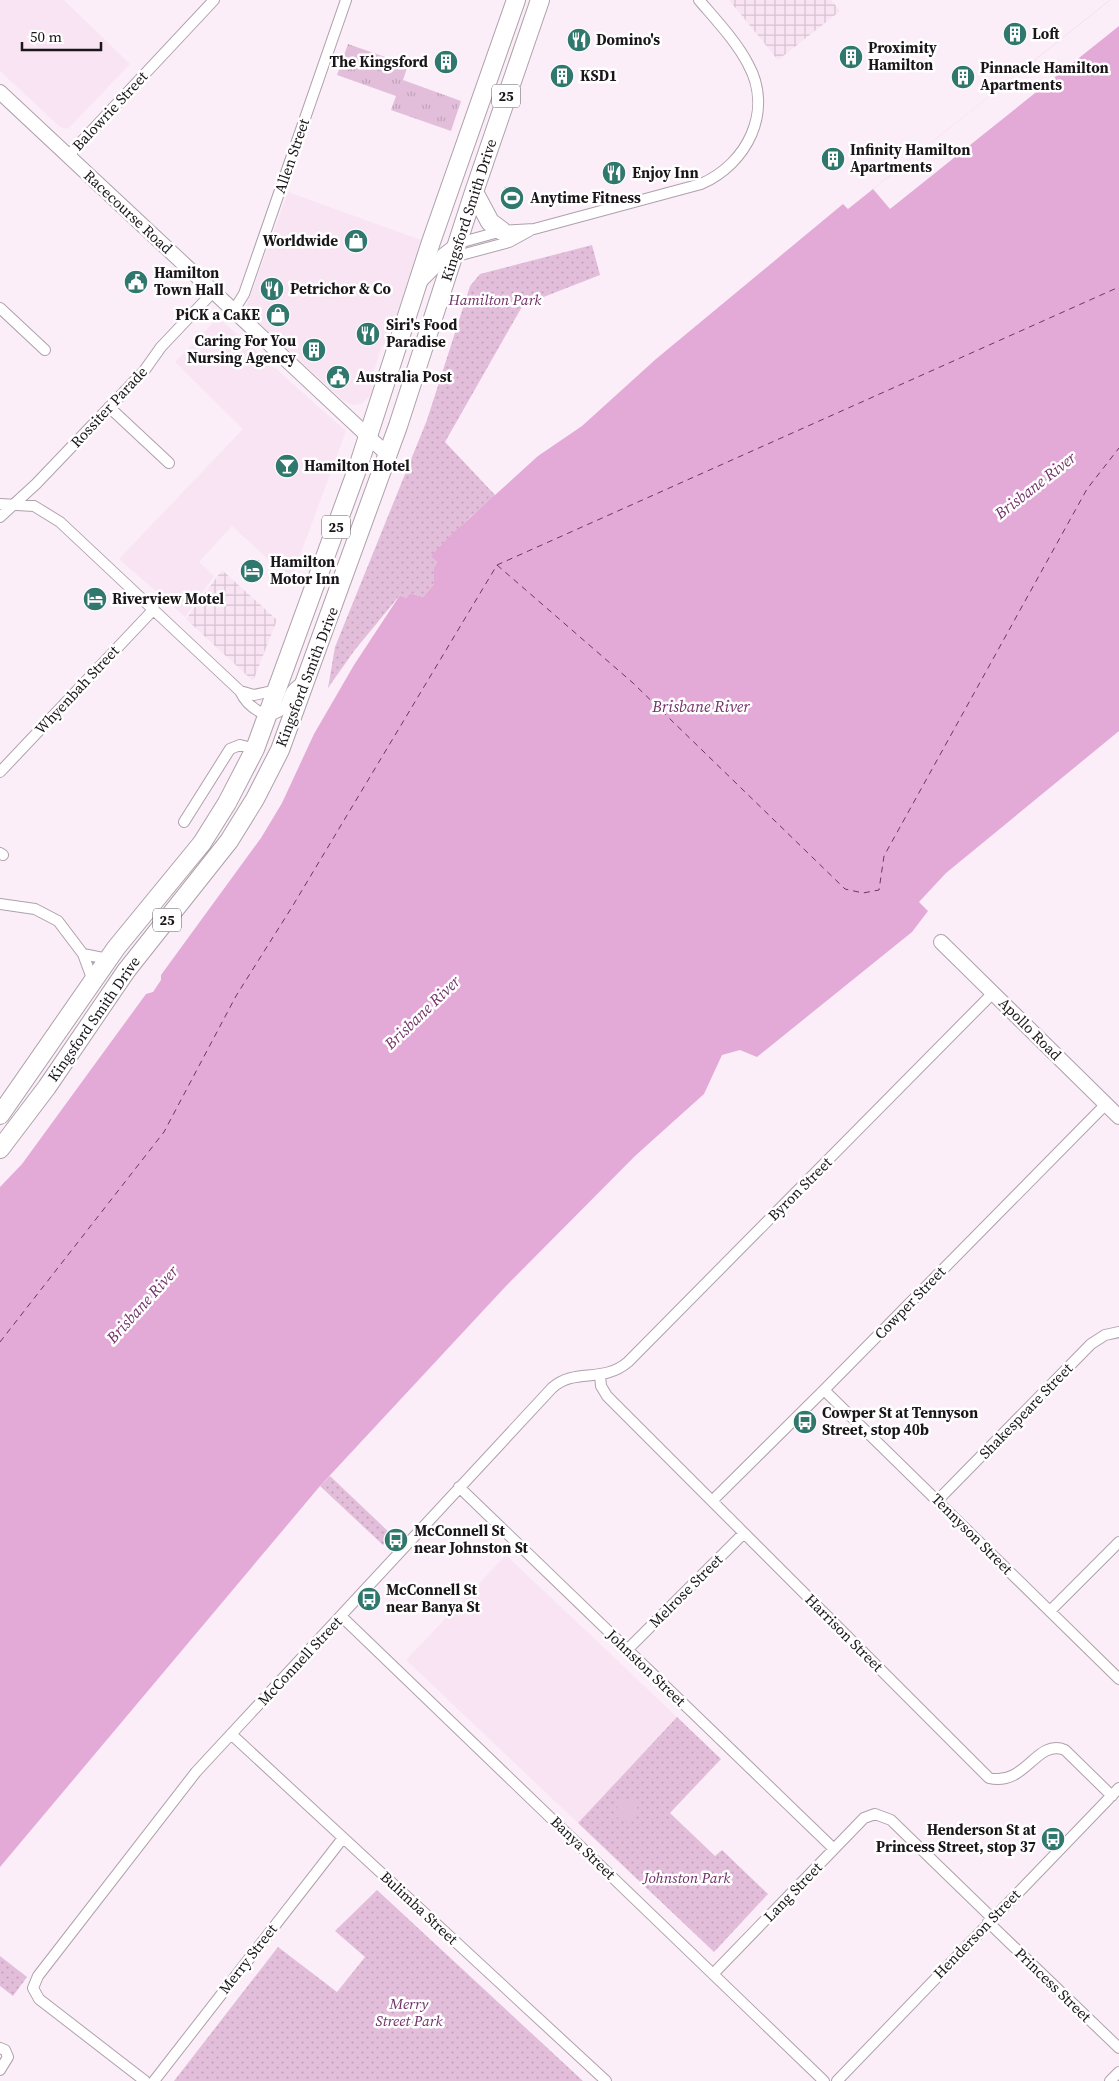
<svg xmlns="http://www.w3.org/2000/svg" width="1119" height="2081" viewBox="0 0 1119 2081" font-family="'Source Serif 4',serif">
  <defs>
    <pattern id="industrial-grid" width="8" height="8" patternUnits="userSpaceOnUse" patternTransform="scale(1.25)"><rect width="8" height="8" fill="#f9e4f4"/><path d="M0 4h8M4 0v8" fill="none" stroke="#d5c3d1"/></pattern>
    <pattern id="grass-tufts" width="24" height="20" patternUnits="userSpaceOnUse" patternTransform="scale(1.25)"><rect width="24" height="20" fill="#e3bedb"/><path d="M3 7l-1-3M5 7V3M7 7l1-3M15 17l-1-3M17 17v-4M19 17l1-3" fill="none" stroke="#c2a3bb"/></pattern>
    <pattern id="park-dots" width="8" height="8" patternUnits="userSpaceOnUse" patternTransform="scale(1.25)"><rect width="8" height="8" fill="#e3bedb"/><path d="M2 2h.1M6 6h.1" fill="none" stroke="#c2a3bb" stroke-width="1.8" stroke-linecap="round"/></pattern>
  </defs>
  <rect width="100%" height="100%" fill="#fbeef8"/>
  <path fill="#f9e4f4" d="M 0,0 L 64,0 L 130,64 L 68,129 L 60,127 L 0,71 Z
    M 288,192 L 421,240 L 387,343 L 382,346 L 370,383 L 373,389 L 370,396 L 361,404 L 352,405 L 344,401 L 246,312 L 247,305 Z
    M 221,320 L 346,431 L 291,580 L 232,526 L 199,562 L 214,576 L 185,617 L 119,559 L 243,429 L 175,362 L 215,321 Z
    M 506,1555 L 677,1717 L 578,1823 L 406,1660 Z"/>
  <path fill="url(#industrial-grid)" d="M 729,0 L 831,0 L 840,11 L 778,60 Z
    M 222,570 L 277,620 L 253,681 L 186,619 Z"/>
  <path fill="url(#grass-tufts)" d="M 348,44 L 408,65 L 403,80 L 461,101 L 451,131 L 391,110 L 396,96 L 337,75 Z"/>
  <path fill="url(#park-dots)" d="M 592,245 L 600,275 L 523,305 L 445,442 L 496,496 L 470,517 L 432,556 L 437,562 L 434,567 L 434,584 L 423,597 L 410,593 L 406,598 L 400,595 L 354,651 L 328,688 L 335,647 L 427,420 L 470,286 L 480,274 Z
    M 330,1476 L 392,1535 L 383,1545 L 320,1486 Z
    M 677,1717 L 721,1759 L 670,1813 L 715,1856 L 722,1850 L 768,1894 L 714,1952 L 578,1823 Z
    M 377,1890 L 583,2081 L 174,2081 L 278,1947 L 337,1992 L 365,1957 L 335,1931 Z
    M 0,1956 L 27,1977 L 13,1996 L 0,1986 Z"/>
  <path fill="#e3bedb" d="M 619,1798 L 638,1802 L 635,1821 L 616,1817 Z"/>
  <path fill="#e3aad7" d="M 1110,0 L 1119,0 L 1119,731 L 946,873 L 919,902 L 928,911 L 912,932 L 757,1057 L 740,1050 L 722,1055 L 704,1094 L 635,1156 L 506,1286 L 320,1486 L 0,1867 L 0,1187 L 22,1164 L 146,994 L 153,992 L 161,980 L 161,975 L 261,838 L 282,803 L 314,734 L 354,665 L 400,595 L 406,598 L 410,593 L 423,597 L 434,584 L 434,567 L 437,562 L 431,556 L 452,534 L 538,456 L 582,426 L 656,359 L 843,204 L 848,209 Z"/>
  <path fill="#fbeef8" d="M 1110,0 L 1119,0 L 1119,26 L 890,209 L 873,189 Z"/>
  <g fill="none" stroke-linecap="round" stroke-linejoin="round">
    <path stroke="#733168" stroke-width="1" stroke-dasharray="6 5" stroke-linecap="butt" d="M 497,565 L 633,683 L 845,889 L 863,893 L 879,890 L 884,856 L 1087,489 L 1119,448
      M 0,1342 L 164,1132 L 236,996 L 292,907 L 497,565 L 1119,287"/>
    <g stroke="#aea1ab" stroke-width="12">
      <path id="street" d="M 68,156 L 214,0
        M 452,260 L 461,255 L 509,242 L 531,230
        M 421,283 L 434,270 L 442,254 L 455,244 L 502,231 L 534,229 L 701,184 C 747,164 774,111 748,64 C 736,41 716,20 699,0
        M 0,308 L 45,350
        M 234,310 L 244,294 L 346,0
        M 109,407 L 169,463
        M 0,504 L 34,506 L 60,522 L 240,691 L 254,695 L 277,690
        M 0,517 L 36,484 L 144,371 L 161,347 L 214,291
        M 240,691 C 247,706 269,725 284,707 C 288,703 288,697 291,692 C 293,688 299,685 302,681
        M 0,772 L 154,609
        M 184,822 L 230,749 L 240,745 L 255,749
        M 0,853 L 3,855
        M 0,904 L 35,909 L 58,921 L 83,954 L 93,981
        M 83,954 L 108,959
        M 600,1375 L 601,1386 L 607,1396 L 989,1778 C 1026,1787 1036,1738 1065,1750 L 1112,1796
        M 824,1390 L 1119,1679
        M 459,1487 L 834,1849
        M 938,1500 L 1091,1344 L 1105,1335 L 1119,1332
        M 712,1501 L 824,1390 L 1106,1104
        M 1050,1611 L 1119,1542
        M 341,1616 L 824,2081
        M 627,1650 L 744,1533
        M 231,1734 L 606,2081
        M 988,1922 L 1119,2048
        M 713,1974 L 864,1818 L 875,1814 L 891,1820 L 992,1918
        M 0,2048 L 5,2050 L 8,2057 L 0,2070
        M 145,2081 L 39,1999 L 33,1988 L 38,1976 L 196,1772 L 552,1388 C 575,1367 602,1384 628,1362 L 993,993
        M 154,2081 L 343,1838
        M 837,2081 L 1119,1788
        M 1110,2081 L 1119,2072"/>
    </g>
    <g stroke="#aea1ab" stroke-width="16">
      <path id="secondary" d="M 0,92 L 388,455
        M 941,942 L 1119,1117"/>
    </g>
    <g stroke="#aea1ab" stroke-width="20">
      <path id="highway" d="M 474,192 L 490,222 L 502,231
        M 0,1115 L 116,948 L 202,843 L 227,803 L 255,749 L 358,467 L 431,242 L 516,0
        M 0,1149 L 47,1087 L 126,971 L 229,841 L 255,799 L 280,750 L 398,426 L 474,192 L 540,0"/>
    </g>
    <use href="#street" stroke="#fff" stroke-width="10"/>
    <use href="#secondary" stroke="#fff" stroke-width="14"/>
    <use href="#highway" stroke="#fff" stroke-width="18"/>
  </g>
  <defs>
    <g id="building-disc" transform="scale(1.25)"><circle r="9.5" fill="#30776e" stroke="#fff"/><path d="M-4-6H4V6H1V3H-1V6H-4ZM-2.5-4.3h1.7v1.8h-1.7ZM.8-4.3h1.7v1.8H.8ZM-2.5-1h1.7V.8h-1.7ZM.8-1h1.7V.8H.8Z" fill="#fff"/></g>
    <g id="restaurant-disc" transform="scale(1.25)"><circle r="9.5" fill="#30776e" stroke="#fff"/><path d="M-5-6h1v4h1v-4h1v4h1v-4h1v5L-1.5 .5V6h-2V.5L-5-1ZM5-6V6H3V1.5H1.5Q1.5-4 5-6Z" fill="#fff"/></g>
    <g id="stadium-disc" transform="scale(1.25)"><circle r="9.5" fill="#30776e" stroke="#fff"/><path d="M0-5a6.5 5 0 1 0 0 10a6.5 5 0 1 0 0-10ZM-3.5-1.8h7v3.6h-7Z" fill="#fff"/></g>
    <g id="shop-disc" transform="scale(1.25)"><circle r="9.5" fill="#30776e" stroke="#fff"/><path d="M-5-2.5h2.3a2.7 3.5 0 0 1 5.4 0H5L5.5 6h-11ZM-1.5-2.5h3a1.5 2.3 0 0 0-3 0Z" fill="#fff"/></g>
    <g id="civic-disc" transform="scale(1.25)"><circle r="9.5" fill="#30776e" stroke="#fff"/><path d="M-.6-6.5H3V-4.5H.6V-3L4-1V1h2V6H-6V1h2V-1L-.6-3ZM-1.2 2.5V6h2.4V2.5Z" fill="#fff"/></g>
    <g id="bar-disc" transform="scale(1.25)"><circle r="9.5" fill="#30776e" stroke="#fff"/><path d="M-6-5H6L.8 .8V4.5H3.5V6h-7V4.5H-.8V.8Z" fill="#fff"/></g>
    <g id="hotel-disc" transform="scale(1.25)"><circle r="9.5" fill="#30776e" stroke="#fff"/><path d="M-6-4.5h1.5V1H6V5H4.5V3h-9V5H-6ZM-4 0a1.8 1.8 0 1 1 3.6 0ZM.5 0V-2.5h3Q6-2.5 6 0Z" fill="#fff"/></g>
    <g id="bus-disc" transform="scale(1.25)"><circle r="9.5" fill="#30776e" stroke="#fff"/><path d="M-5-6H5V4H4V6H2V4H-2V6H-4V4H-5ZM-3.5-4V0h7V-4ZM-3.5 1.2v1.5H-2V1.2ZM2 1.2v1.5H3.5V1.2Z" fill="#fff"/></g>
  </defs>
  <g fill-rule="evenodd">
    <use href="#building-disc" x="1015" y="34"/>
    <use href="#restaurant-disc" x="579" y="40"/>
    <use href="#building-disc" x="851" y="57"/>
    <use href="#building-disc" x="446" y="62"/>
    <use href="#building-disc" x="562" y="76"/>
    <use href="#building-disc" x="963" y="77"/>
    <use href="#building-disc" x="833" y="159"/>
    <use href="#restaurant-disc" x="614" y="173"/>
    <use href="#stadium-disc" x="512" y="198"/>
    <use href="#shop-disc" x="356" y="241"/>
    <use href="#civic-disc" x="136" y="282"/>
    <use href="#restaurant-disc" x="272" y="289"/>
    <use href="#shop-disc" x="278" y="315"/>
    <use href="#restaurant-disc" x="368" y="334"/>
    <use href="#building-disc" x="314" y="350"/>
    <use href="#civic-disc" x="338" y="377"/>
    <use href="#bar-disc" x="287" y="466"/>
    <use href="#hotel-disc" x="252" y="571"/>
    <use href="#hotel-disc" x="95" y="599"/>
    <use href="#bus-disc" x="805" y="1422"/>
    <use href="#bus-disc" x="396" y="1540"/>
    <use href="#bus-disc" x="369" y="1599"/>
    <use href="#bus-disc" x="1053" y="1839"/>
  </g>
  <g text-anchor="middle" stroke-width="5" stroke-linejoin="round" paint-order="stroke">
    <g fill="#fff" stroke="#5f5c5f" stroke-width="1">
      <rect x="492" y="84.5" width="28" height="23" rx="4"/>
      <rect x="322" y="515.5" width="28" height="23" rx="4"/>
      <rect x="153" y="908.5" width="28" height="23" rx="4"/>
    </g>
    <g font-size="14" font-weight="bold" fill="#1b161a">
      <text x="506" y="101">25</text>
      <text x="336" y="532">25</text>
      <text x="167" y="925">25</text>
    </g>
    <g font-size="15" font-weight="bold" fill="#1b161a" stroke="#fff" text-anchor="start">
      <text x="1032" y="39">Loft</text>
      <text x="596" y="45">Domino's</text>
      <text x="868" y="53">Proximity<tspan x="868" dy="17">Hamilton</tspan></text>
      <text x="428" y="67" text-anchor="end">The Kingsford</text>
      <text x="980" y="73">Pinnacle Hamilton<tspan x="980" dy="17">Apartments</tspan></text>
      <text x="580" y="81">KSD1</text>
      <text x="850" y="155">Infinity Hamilton<tspan x="850" dy="17">Apartments</tspan></text>
      <text x="632" y="178">Enjoy Inn</text>
      <text x="530" y="203">Anytime Fitness</text>
      <text x="338" y="246" text-anchor="end">Worldwide</text>
      <text x="154" y="278">Hamilton<tspan x="154" dy="17">Town Hall</tspan></text>
      <text x="290" y="294">Petrichor &amp; Co</text>
      <text x="260" y="320" text-anchor="end">PiCK a CaKE</text>
      <text x="386" y="330">Siri's Food<tspan x="386" dy="17">Paradise</tspan></text>
      <text x="296" y="346" text-anchor="end">Caring For You<tspan x="296" dy="17">Nursing Agency</tspan></text>
      <text x="356" y="382">Australia Post</text>
      <text x="304" y="471">Hamilton Hotel</text>
      <text x="270" y="567">Hamilton<tspan x="270" dy="17">Motor Inn</tspan></text>
      <text x="112" y="604">Riverview Motel</text>
      <text x="822" y="1418">Cowper St at Tennyson<tspan x="822" dy="17">Street, stop 40b</tspan></text>
      <text x="414" y="1536">McConnell St<tspan x="414" dy="17">near Johnston St</tspan></text>
      <text x="386" y="1595">McConnell St<tspan x="386" dy="17">near Banya St</tspan></text>
      <text x="1036" y="1835" text-anchor="end">Henderson St at<tspan x="1036" dy="17">Princess Street, stop 37</tspan></text>
    </g>
    <g font-size="15" fill="#1b161a" stroke="#fff">
      <text transform="translate(110 111) rotate(-47)" y="5">Balowrie Street</text>
      <text transform="translate(292 156) rotate(-71)" y="5">Allen Street</text>
      <text transform="translate(469 210) rotate(-72)" y="5">Kingsford Smith Drive</text>
      <text transform="translate(128 212) rotate(43)" y="5">Racecourse Road</text>
      <text transform="translate(109 407) rotate(-47)" y="5">Rossiter Parade</text>
      <text transform="translate(307 677) rotate(-69)" y="5">Kingsford Smith Drive</text>
      <text transform="translate(77 690) rotate(-47)" y="5">Whyenbah Street</text>
      <text transform="translate(94 1019) rotate(-55)" y="5">Kingsford Smith Drive</text>
      <text transform="translate(1030 1029) rotate(45)" y="5">Apollo Road</text>
      <text transform="translate(800 1189) rotate(-45)" y="5">Byron Street</text>
      <text transform="translate(910 1303) rotate(-46)" y="5">Cowper Street</text>
      <text transform="translate(1026 1411) rotate(-46)" y="5">Shakespeare Street</text>
      <text transform="translate(972 1534) rotate(45)" y="5">Tennyson Street</text>
      <text transform="translate(686 1591) rotate(-45)" y="5">Melrose Street</text>
      <text transform="translate(844 1633) rotate(45)" y="5">Harrison Street</text>
      <text transform="translate(300 1661) rotate(-47)" y="5">McConnell Street</text>
      <text transform="translate(646 1668) rotate(44)" y="5">Johnston Street</text>
      <text transform="translate(583 1848) rotate(44)" y="5">Banya Street</text>
      <text transform="translate(793 1892) rotate(-46)" y="5">Lang Street</text>
      <text transform="translate(419 1908) rotate(43)" y="5">Bulimba Street</text>
      <text transform="translate(977 1934) rotate(-46)" y="5">Henderson Street</text>
      <text transform="translate(248 1959) rotate(-52)" y="5">Merry Street</text>
      <text transform="translate(1053 1985) rotate(44)" y="5">Princess Street</text>
    </g>
    <g font-size="15" font-style="italic" fill="#6f2d65" stroke="#fff">
      <text x="495" y="305">Hamilton Park</text>
      <text x="687" y="1883">Johnston Park</text>
      <text x="409" y="2009">Merry<tspan x="409" dy="17">Street Park</tspan></text>
    </g>
    <g font-size="16" font-style="italic" fill="#733168" stroke="#fff">
      <text transform="translate(1035 485) rotate(-38)" y="6">Brisbane River</text>
      <text x="701" y="712">Brisbane River</text>
      <text transform="translate(422 1012) rotate(-44)" y="6">Brisbane River</text>
      <text transform="translate(142 1304) rotate(-48)" y="6">Brisbane River</text>
    </g>
  </g>
  <path d="M22 42v8h79v-8" fill="none" stroke="#1b161a" stroke-width="2.5"/>
  <text x="30" y="42" font-size="15" fill="#1b161a" stroke="#ffffff" stroke-width="4" paint-order="stroke">50 m</text>
</svg>
